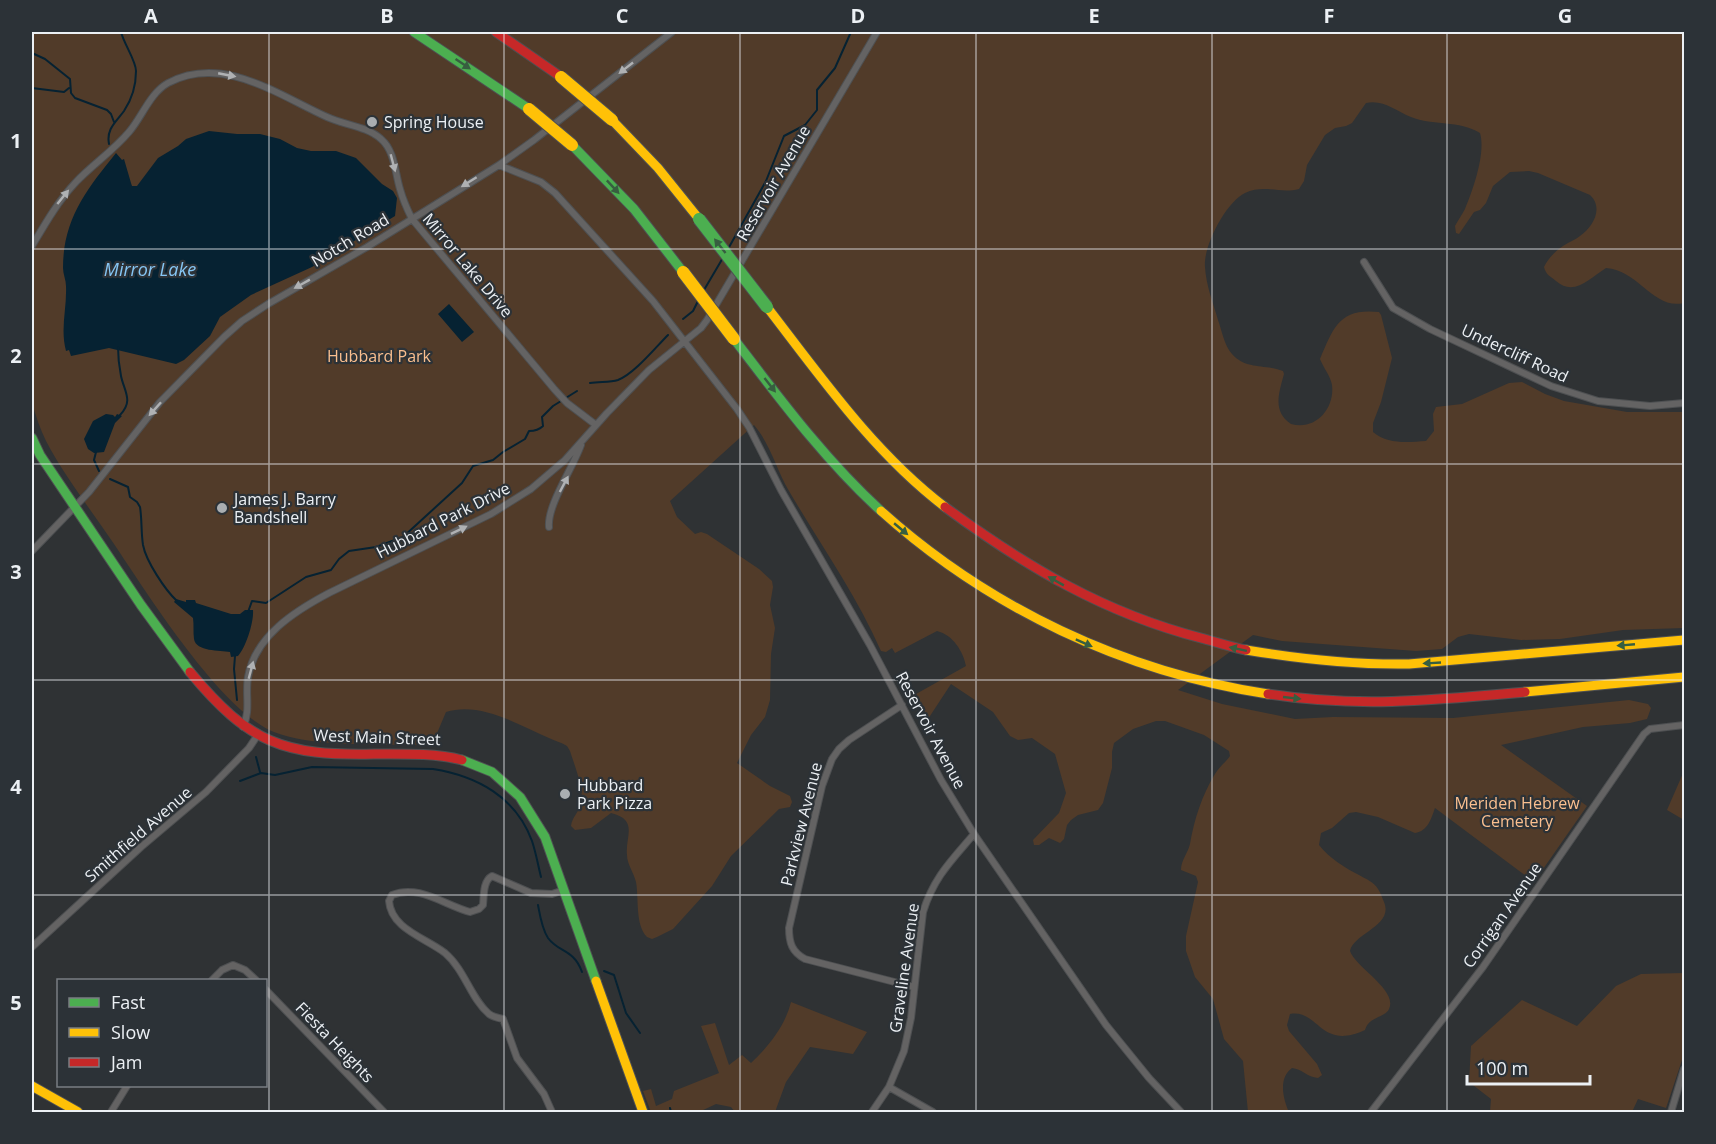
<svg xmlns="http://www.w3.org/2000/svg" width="1716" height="1144" viewBox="0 0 1716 1144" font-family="'Open Sans',sans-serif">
  <rect width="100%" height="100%" fill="#2f3234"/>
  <path fill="#513b29" d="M 32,32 L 1684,32 L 1684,303 C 1653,310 1640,271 1606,268 C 1590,278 1574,297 1556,281 C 1550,276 1546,275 1544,267 C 1548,259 1555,251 1563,246 C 1569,242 1575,240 1580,236 C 1593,227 1604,208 1590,195 L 1538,173 L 1529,171 L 1510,172 L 1493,186 L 1486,203 L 1480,210 L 1474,212 L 1459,234 L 1456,233 L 1455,226 C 1458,220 1462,215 1465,209 C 1473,190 1486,153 1480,133 C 1459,120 1433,126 1411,117 C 1396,111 1383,99 1366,103 L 1352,123 L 1346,126 L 1335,128 L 1325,135 L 1307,165 L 1304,181 L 1299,189 C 1280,194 1264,184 1245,193 C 1226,202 1203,246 1205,267 C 1206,285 1213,303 1218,320 C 1222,331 1224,345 1232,354 C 1246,370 1265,364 1283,371 L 1284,374 C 1279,393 1272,411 1291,424 C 1315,431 1335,409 1332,385 C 1331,377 1323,367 1320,359 C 1334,326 1340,308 1379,312 L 1381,315 L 1392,358 L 1381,402 L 1373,423 L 1373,432 C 1388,445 1409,442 1426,441 L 1434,431 L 1433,414 L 1436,407 L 1462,404 L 1509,383 L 1522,382 L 1545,394 L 1564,401 L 1627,412 L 1684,412 L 1684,628 L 1623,630 L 1560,639 L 1521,640 L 1469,634 L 1458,637 L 1442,649 L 1416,651 L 1282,641 L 1253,635 L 1178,690 L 1222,704 L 1295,719 L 1333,717 L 1453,718 L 1629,700 L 1648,704 L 1651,708 L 1647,719 L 1630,723 L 1583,727 L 1501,745 L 1587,806 L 1534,882 L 1435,808 C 1431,819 1428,831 1415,833 L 1378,817 L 1356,812 L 1349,813 L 1332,828 L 1321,833 L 1319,845 C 1329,858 1345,868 1359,875 C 1366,879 1374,882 1378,889 C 1381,893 1382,898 1384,902 C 1394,926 1354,933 1350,951 C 1356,968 1398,990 1389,1009 C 1385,1018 1369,1016 1365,1030 C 1320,1051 1319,1009 1290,1014 L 1287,1025 L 1289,1031 L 1317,1064 L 1322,1075 L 1318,1078 C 1307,1077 1302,1069 1292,1068 C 1278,1078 1283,1099 1289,1112 L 1248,1112 L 1243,1061 L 1224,1039 L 1213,999 L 1195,977 L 1186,951 L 1186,936 L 1198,882 L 1196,876 L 1181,870 C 1181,860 1188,853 1190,844 C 1194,820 1202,795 1215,774 C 1219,767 1225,763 1230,756 L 1229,751 L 1204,735 L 1165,721 L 1156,721 L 1133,729 L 1114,743 L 1112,752 L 1112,768 L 1103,803 L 1098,810 L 1078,815 L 1071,820 L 1067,825 L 1064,839 L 1060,843 L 1049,838 L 1039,845 L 1034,845 L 1033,840 L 1059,813 L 1066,793 L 1055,754 L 1032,738 L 1018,740 L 1010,736 L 993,712 L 951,684 L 928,719 L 916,694 L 966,666 C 963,651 953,635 937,631 L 895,653 L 892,648 L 886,652 L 881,651 C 856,594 820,544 789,491 C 776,469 771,445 754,425 L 670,501 L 677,517 L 695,534 L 701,532 L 707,534 L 759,569 L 772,581 L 773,587 L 770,605 L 775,628 L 771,654 L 770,700 L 765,717 L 751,735 L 737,763 L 770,786 L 790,796 L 792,802 L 790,807 L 779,809 L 731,856 L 712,886 L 673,929 L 657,937 L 652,939 L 647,937 C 635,925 639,898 636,882 C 634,873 627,864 627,855 C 625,836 639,820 611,813 L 591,828 L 575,830 L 571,826 C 572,817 579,812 581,804 C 585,791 574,764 570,751 L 567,746 C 561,742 555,741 549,738 C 519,725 480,701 446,712 L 432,745 C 387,744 315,748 274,732 C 221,711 147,593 114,544 C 91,510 65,477 46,441 C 40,429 36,416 32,403 Z
    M 1684,771 L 1684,820 L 1667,810 Z
    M 1684,973 L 1684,1054 L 1666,1108 L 1638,1099 L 1632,1112 L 1490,1112 L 1491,1099 L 1469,1082 L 1471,1046 L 1522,1000 L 1577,1026 L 1616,986 L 1641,974 Z
    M 791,1002 L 867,1032 L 853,1054 L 810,1047 L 786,1082 L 775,1112 L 735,1112 L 731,1107 L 716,1104 L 699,1112 L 651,1112 L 643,1091 L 651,1089 L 656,1106 L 672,1099 L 674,1091 L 719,1073 L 701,1026 L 715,1023 L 729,1065 L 742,1055 L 751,1063 C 769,1046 785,1026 791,1002 Z"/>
  <path fill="#062232" d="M 209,131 L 237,134 L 260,134 L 280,139 L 297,148 L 311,151 L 336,151 L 356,158 L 382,184 L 393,191 L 397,198 L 395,216 L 312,267 L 251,295 L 220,317 L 210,336 L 184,360 L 176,364 L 109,348 L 71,356 L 69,350 L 66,351 C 60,328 67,309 66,286 C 66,280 63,274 63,268 C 63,219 87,189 116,153 L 122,160 L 124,159 L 131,183 L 132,186 L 137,186 L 158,158 L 178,146 L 186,139 Z
    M 449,304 L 474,332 L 462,342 L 438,314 Z
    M 106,414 L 113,415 L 115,417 L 117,414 L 122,416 L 115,423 L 104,452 L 94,453 L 88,449 L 84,439 L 93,421 Z
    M 176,599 L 186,602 L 186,600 L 195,600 L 196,603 L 231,614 L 240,614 L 245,610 L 253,610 C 254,622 246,647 238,656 L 231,657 L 230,652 C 220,650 196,652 194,639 C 193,632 194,625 193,618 L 174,602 Z"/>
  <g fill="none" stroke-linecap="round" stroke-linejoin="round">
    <path stroke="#062232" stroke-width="2" d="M 32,53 L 45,59 L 70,79 L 71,93 L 75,98 L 107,110 L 111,114 L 114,122
      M 32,88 L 64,92 L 69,88
      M 109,144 C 106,129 116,122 124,111 C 132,99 136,85 136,71 C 136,61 124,44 121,32
      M 728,249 L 766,181 L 784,136 L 805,125 L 817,110 L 817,90 L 835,68 L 851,32
      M 704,290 L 724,256
      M 683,319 L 693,311 L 698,301
      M 118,347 C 118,356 119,366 121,376 C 124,391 134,401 120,415
      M 590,383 C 599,381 609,383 618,380 C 634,374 655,348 668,335
      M 96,452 L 94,460 L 99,471
      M 110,479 L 128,487 L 130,497 L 137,502 L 140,507 C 142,519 141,532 143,545 C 146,561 165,590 177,601
      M 248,612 L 252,601 L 266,603 L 306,577 L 331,570 L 339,559 L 349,551 L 376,547 L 403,537 L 462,483 L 473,466 L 493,460 L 503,452 L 525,439 L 529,431 C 535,431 539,430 543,426 L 542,417 L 553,406 L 577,391
      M 235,656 L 234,669 L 237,700
      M 256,757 L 260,772
      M 240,781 L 261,773 L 275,775 L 312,767 L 433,769 C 477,776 516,797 532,841 C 536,853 538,865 541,877
      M 538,905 C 540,916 542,929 548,938 C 559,953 574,949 582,972
      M 604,971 L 614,975 L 626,1013 L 640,1033
      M 670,1108 L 671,1112"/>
    <g stroke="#4e5052" stroke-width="8">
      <path id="street" d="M 499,165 L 541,182 L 555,193 L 653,301 L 737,409 L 749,427 L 781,490 L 870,645 L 941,780 L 974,834 L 1106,1025 L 1149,1078 L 1181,1112
        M 32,246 C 45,224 58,201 76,182 C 92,165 113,151 129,132 C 142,117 150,93 168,83 C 223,54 278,95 327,117 C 344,125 367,126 381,139 C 395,151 395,173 400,189 C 403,200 407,209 412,219 L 555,390 L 567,403 L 596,425
        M 1364,262 L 1393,308 L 1430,329 L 1551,386 L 1598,401 L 1650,406 L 1684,403
        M 549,527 C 547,505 573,468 581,445
        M 32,551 L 89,492 L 160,402 L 224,337 L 242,321 L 268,304 L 367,247 L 499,165 L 534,140 L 672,32
        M 902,705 L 849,740 L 839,749 L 832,759 L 822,786 L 789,928 C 789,943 792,952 805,959 L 914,987
        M 243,727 C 251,711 245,694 248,677 C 255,636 295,611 329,593 L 491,514 L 531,489 L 565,460 L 607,413 L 649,370 L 701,328 L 707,320 L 877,32
        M 32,947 L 141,847 L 206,792 L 249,748 L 257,736
        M 212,980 L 222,970 L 233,965 L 245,970 L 256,980
        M 266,990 L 384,1112
        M 889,1087 L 933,1112
        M 111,1112 L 127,1086
        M 552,1112 L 544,1094 L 517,1058 L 503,1019 C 498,1018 493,1017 489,1014 C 471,999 465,970 445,953 C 426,938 391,929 389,901 L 392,895 C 419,884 444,905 470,912 L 479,909 L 483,905 C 484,895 483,881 492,876 L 531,893 L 552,894 L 564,890
        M 872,1112 L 889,1087 L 904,1051 L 911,1018 L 923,912 C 934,877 951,861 974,834
        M 1371,1112 L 1483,967 L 1644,734 L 1650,729 L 1684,725
        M 1671,1112 L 1684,1069"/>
    </g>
    <g stroke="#4e5052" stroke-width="11">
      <path id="fast" d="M 414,32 L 529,109
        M 572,145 L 634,209 L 683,272
        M 734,339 C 780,399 825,460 881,511
        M 32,438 L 40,455 L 141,605 L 190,672
        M 462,760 L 492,772 L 520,797 L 545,837 L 596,981"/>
    </g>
    <g stroke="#4e5052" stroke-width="11">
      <path id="slow" d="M 612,120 L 658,168 L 699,219
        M 767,307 C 821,377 874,453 945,507
        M 881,511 C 989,608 1124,672 1268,694
        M 1246,650 C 1300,659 1354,665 1409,664 L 1684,640
        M 1525,692 L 1684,677
        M 596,981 L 643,1112
        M 32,1086 L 78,1112"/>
    </g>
    <g stroke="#4e5052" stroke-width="11">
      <path id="jam" d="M 496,32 L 561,77
        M 945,507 C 1025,566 1104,613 1201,638 C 1216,642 1231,647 1246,650
        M 190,672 C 249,743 283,756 374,754 C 403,754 434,753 462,760
        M 1268,694 C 1358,708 1436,700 1525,692"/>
    </g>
    <use href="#street" stroke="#646363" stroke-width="6"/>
    <use href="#fast" stroke="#4caf50" stroke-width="9"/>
    <use href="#slow" stroke="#ffc107" stroke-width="9"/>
    <use href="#jam" stroke="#c62828" stroke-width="9"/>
    <g stroke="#4e5052" stroke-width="14" stroke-linecap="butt">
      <path id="fast-bridge" d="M 699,219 L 767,307"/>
    </g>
    <g stroke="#4e5052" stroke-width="14" stroke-linecap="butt">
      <path id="slow-bridge" d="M 561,77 L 612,120
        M 529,109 L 572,145
        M 683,272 L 734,339"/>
    </g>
    <use href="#fast-bridge" stroke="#4caf50" stroke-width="12"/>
    <use href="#slow-bridge" stroke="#ffc107" stroke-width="12"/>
  </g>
  <defs><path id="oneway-solid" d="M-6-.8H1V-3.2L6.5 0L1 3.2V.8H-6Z" transform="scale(1.5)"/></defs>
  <g fill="#375e40">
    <use href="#oneway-solid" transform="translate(463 64) rotate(34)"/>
    <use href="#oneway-solid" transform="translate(613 187) rotate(47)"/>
    <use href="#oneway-solid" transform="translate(720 246) rotate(-128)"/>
    <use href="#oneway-solid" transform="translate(770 385) rotate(52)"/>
    <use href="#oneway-solid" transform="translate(901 529) rotate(40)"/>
    <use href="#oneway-solid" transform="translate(1056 581) rotate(-151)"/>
    <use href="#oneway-solid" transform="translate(1084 643) rotate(24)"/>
    <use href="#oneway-solid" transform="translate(1626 645) rotate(175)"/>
    <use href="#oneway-solid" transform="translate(1238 649) rotate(-168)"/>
    <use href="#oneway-solid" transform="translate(1432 663) rotate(177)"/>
    <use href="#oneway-solid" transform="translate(1292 698) rotate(6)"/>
  </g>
  <g fill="#afb1b3">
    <use href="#oneway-solid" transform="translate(626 68) rotate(142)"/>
    <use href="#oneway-solid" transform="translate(227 75) rotate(11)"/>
    <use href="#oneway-solid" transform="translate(393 163) rotate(75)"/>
    <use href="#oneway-solid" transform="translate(469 182) rotate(148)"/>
    <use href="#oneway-solid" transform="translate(63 197) rotate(-51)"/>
    <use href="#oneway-solid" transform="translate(302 284) rotate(151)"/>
    <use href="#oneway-solid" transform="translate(155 409) rotate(132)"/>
    <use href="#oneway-solid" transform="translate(564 484) rotate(-62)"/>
    <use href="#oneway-solid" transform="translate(459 530) rotate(-26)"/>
    <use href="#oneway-solid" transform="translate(251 670) rotate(-75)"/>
  </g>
  <path fill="none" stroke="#ecf0f4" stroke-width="1.5" stroke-opacity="0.55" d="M 269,32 L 269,1112M 504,32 L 504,1112M 740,32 L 740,1112M 976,32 L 976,1112M 1212,32 L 1212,1112M 1447,32 L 1447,1112M 32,249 L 1684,249M 32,464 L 1684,464M 32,680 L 1684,680M 32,895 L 1684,895"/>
  <g fill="#aaaeb1" stroke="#2c3237" stroke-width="2">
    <circle cx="372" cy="122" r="6"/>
    <circle cx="222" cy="508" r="6"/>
    <circle cx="565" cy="794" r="6"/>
  </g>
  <g text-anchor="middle" stroke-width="4.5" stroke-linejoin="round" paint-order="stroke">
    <g font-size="16" fill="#ecf0f4" stroke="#2c3237" text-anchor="start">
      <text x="384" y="128">Spring House</text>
      <text x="234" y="505">James J. Barry<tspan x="234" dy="18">Bandshell</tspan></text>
      <text x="577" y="791">Hubbard<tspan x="577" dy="18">Park Pizza</tspan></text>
    </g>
    <g font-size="16" fill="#ecf0f4" stroke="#2c3237">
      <text transform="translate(773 183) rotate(-60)" y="6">Reservoir Avenue</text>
      <text transform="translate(350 240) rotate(-31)" y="6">Notch Road</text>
      <text transform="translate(468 265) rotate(50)" y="6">Mirror Lake Drive</text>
      <text transform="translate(1515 353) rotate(25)" y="6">Undercliff Road</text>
      <text transform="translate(443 520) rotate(-27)" y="6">Hubbard Park Drive</text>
      <text transform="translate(931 730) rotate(62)" y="6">Reservoir Avenue</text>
      <text transform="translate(377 737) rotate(2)" y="6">West Main Street</text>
      <text transform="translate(801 824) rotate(-76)" y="6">Parkview Avenue</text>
      <text transform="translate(138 834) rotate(-41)" y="6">Smithfield Avenue</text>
      <text transform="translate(1502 915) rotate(-55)" y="6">Corrigan Avenue</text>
      <text transform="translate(904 968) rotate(-82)" y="6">Graveline Avenue</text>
      <text transform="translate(335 1042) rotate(46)" y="6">Fiesta Heights</text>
    </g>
    <g font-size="16" fill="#fabf8f" stroke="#2c3237">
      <text x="379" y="362">Hubbard Park</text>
      <text x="1517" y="809">Meriden Hebrew<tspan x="1517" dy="18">Cemetery</tspan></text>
    </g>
    <g font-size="18" font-style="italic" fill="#86c6f4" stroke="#2c3237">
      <text x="150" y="276">Mirror Lake</text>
    </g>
  </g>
  <rect width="1716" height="1144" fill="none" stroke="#2c3237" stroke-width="66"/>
  <rect x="57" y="979" width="210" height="108" fill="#2c3237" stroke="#797e83" stroke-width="1.5"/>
  <rect x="69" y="998" width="30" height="9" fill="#4caf50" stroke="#797e83" stroke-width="1.5"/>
  <text x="111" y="1009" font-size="18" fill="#ecf0f4">Fast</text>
  <rect x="69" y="1028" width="30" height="9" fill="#ffc107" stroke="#797e83" stroke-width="1.5"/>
  <text x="111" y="1039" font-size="18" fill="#ecf0f4">Slow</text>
  <rect x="69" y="1058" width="30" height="9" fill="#c62828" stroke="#797e83" stroke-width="1.5"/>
  <text x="111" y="1069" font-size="18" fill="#ecf0f4">Jam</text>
  <path d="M1467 1075v9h123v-9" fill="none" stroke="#ecf0f4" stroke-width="3"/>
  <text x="1476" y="1075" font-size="18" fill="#ecf0f4" stroke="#2c3237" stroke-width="4.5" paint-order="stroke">100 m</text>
  <rect x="33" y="33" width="1650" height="1078" fill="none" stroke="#ecf0f4" stroke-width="2"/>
  <g font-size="20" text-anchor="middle" font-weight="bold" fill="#ecf0f4">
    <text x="151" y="23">A</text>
    <text x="387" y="23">B</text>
    <text x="622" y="23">C</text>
    <text x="858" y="23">D</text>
    <text x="1094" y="23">E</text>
    <text x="1329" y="23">F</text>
    <text x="1565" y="23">G</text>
    <text x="16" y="148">1</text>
    <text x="16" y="363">2</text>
    <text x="16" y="579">3</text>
    <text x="16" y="794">4</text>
    <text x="16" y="1010">5</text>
  </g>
</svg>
